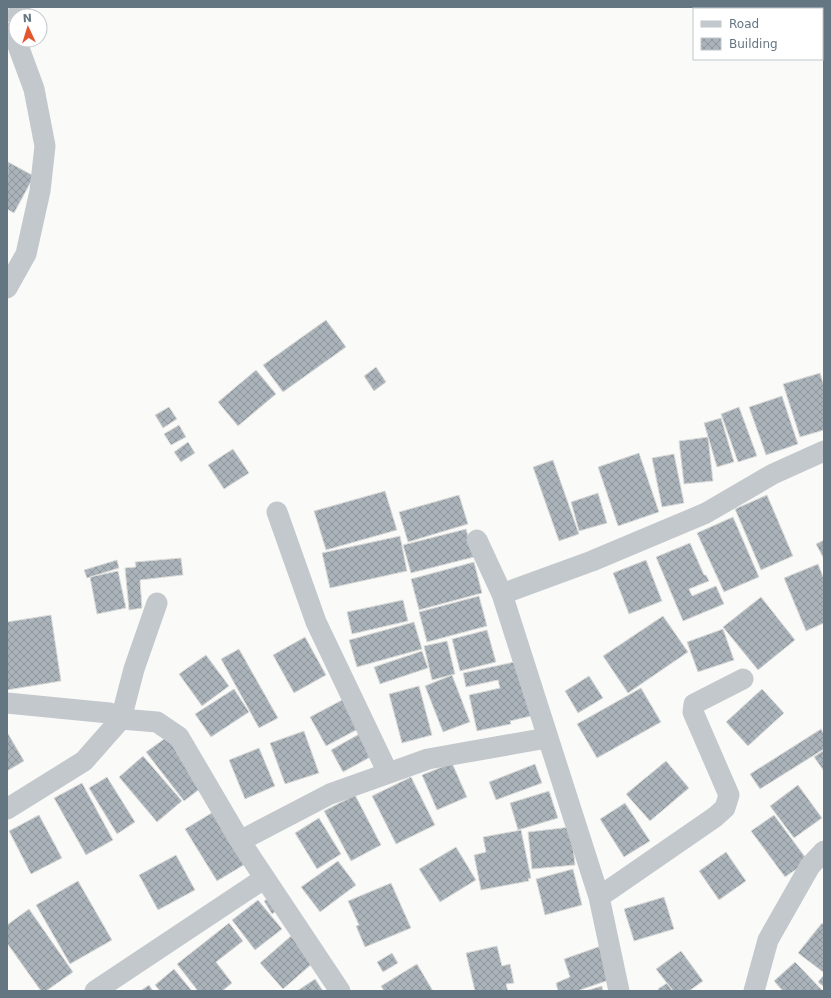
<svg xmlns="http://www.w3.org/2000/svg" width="831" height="998" viewBox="0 0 831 998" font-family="'DejaVu Sans',sans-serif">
  <defs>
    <pattern id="building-cross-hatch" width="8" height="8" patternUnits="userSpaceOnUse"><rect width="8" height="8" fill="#aab3b9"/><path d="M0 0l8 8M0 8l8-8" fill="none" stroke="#8e969c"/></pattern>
  </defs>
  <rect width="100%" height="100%" fill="#fafaf8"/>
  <path fill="url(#building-cross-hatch)" stroke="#dcdcda" d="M 8,162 L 34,176 L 14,213 L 7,209 Z
    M 326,320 L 346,347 L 283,392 L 263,365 Z
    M 376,367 L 386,382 L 374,391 L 364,376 Z
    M 256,370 L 276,394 L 238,426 L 218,402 Z
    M 820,373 L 824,386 L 824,430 L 800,437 L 783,384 Z
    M 782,396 L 798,444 L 766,455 L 749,407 Z
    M 169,407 L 177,419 L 163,428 L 155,415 Z
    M 739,407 L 757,456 L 738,462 L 721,414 Z
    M 721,418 L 734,462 L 717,467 L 704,423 Z
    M 179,425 L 186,437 L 171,445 L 164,434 Z
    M 708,437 L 713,481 L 684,484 L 679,441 Z
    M 188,442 L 195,453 L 181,462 L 174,452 Z
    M 233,449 L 249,473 L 224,489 L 208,465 Z
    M 639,453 L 659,512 L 618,526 L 598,467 Z
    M 674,454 L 684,503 L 662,507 L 652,458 Z
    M 553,460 L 579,534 L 559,541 L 533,467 Z
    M 385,491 L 397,530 L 326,550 L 314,511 Z
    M 598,493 L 607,523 L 579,531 L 571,502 Z
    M 459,495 L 468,524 L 408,542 L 399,512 Z
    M 767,495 L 793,556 L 761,570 L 735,509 Z
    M 733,517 L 759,577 L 724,592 L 697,533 Z
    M 466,529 L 474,557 L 411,573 L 403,545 Z
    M 400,536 L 407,571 L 330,588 L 322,553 Z
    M 824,540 L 824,559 L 816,544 Z
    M 690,543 L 704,575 L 706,575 L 709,581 L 689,589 L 692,596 L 716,586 L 724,604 L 683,621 L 656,557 Z
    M 181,558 L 183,575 L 140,580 L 142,608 L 129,610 L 125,568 L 136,567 L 135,562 Z
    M 117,560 L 119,568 L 87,578 L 84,570 Z
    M 646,560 L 662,601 L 629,614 L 613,573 Z
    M 474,562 L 482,593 L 419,610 L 411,579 Z
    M 818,564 L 824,579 L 824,623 L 806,631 L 784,578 Z
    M 118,571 L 126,608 L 97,614 L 90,577 Z
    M 479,596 L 487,626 L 427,642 L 419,612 Z
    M 761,597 L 795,640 L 758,670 L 723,627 Z
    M 403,600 L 408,621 L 352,634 L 347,612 Z
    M 51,615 L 61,681 L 7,690 L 7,622 Z
    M 663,616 L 688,652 L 628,693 L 603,656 Z
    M 414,622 L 422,649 L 357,667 L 349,640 Z
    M 723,629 L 734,660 L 698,672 L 687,642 Z
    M 487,630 L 496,662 L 460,671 L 452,639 Z
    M 305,637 L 326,675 L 294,693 L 273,655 Z
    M 447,641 L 455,674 L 432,680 L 424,646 Z
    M 239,649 L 278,718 L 259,728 L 221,659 Z
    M 422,651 L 428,668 L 380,684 L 374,667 Z
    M 206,655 L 229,686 L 202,706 L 179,674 Z
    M 519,661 L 531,716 L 510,721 L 511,724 L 477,731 L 469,695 L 500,688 L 498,680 L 466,687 L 463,673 Z
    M 452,675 L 470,722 L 443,732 L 425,686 Z
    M 589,676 L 603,698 L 578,713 L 565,691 Z
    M 419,686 L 432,735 L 402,743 L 389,694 Z
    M 641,688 L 661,722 L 597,758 L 577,724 Z
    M 234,689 L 249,712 L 211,737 L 195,714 Z
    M 762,689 L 784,713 L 748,746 L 726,722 Z
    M 344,699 L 360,728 L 326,746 L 310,717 Z
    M 821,729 L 824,734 L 824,749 L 760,789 L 750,774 Z
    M 304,731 L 319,773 L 285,784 L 270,743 Z
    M 7,732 L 24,761 L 7,771 Z
    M 361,733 L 374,755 L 343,772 L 331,750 Z
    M 167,737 L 205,785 L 184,801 L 146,752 Z
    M 259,748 L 275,786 L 245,799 L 229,760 Z
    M 824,750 L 824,771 L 814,757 Z
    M 143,756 L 182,801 L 157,822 L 119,777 Z
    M 666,761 L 689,788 L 650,821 L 626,794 Z
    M 452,763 L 467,797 L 437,810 L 422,775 Z
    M 535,764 L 542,783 L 496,800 L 489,782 Z
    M 107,777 L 135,822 L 117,834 L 89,788 Z
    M 411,777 L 435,825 L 396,844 L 372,796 Z
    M 82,783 L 113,840 L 86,855 L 54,798 Z
    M 798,785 L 822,818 L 794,838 L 770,806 Z
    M 549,791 L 558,818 L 518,830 L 510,803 Z
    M 355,795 L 381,845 L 351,861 L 324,811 Z
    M 625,803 L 650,841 L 624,857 L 600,819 Z
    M 215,811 L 247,863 L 217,881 L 185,829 Z
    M 39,815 L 62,858 L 31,874 L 9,831 Z
    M 774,815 L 808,861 L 785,877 L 751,831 Z
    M 319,818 L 341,854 L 317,869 L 295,833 Z
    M 571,827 L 575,865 L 532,869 L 528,832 Z
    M 521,830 L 531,878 L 528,879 L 529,881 L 481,890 L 474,855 L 486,852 L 483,837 Z
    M 456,847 L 476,880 L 440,902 L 419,869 Z
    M 726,852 L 746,881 L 719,900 L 699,871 Z
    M 176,855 L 195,890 L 158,910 L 139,875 Z
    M 338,861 L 356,885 L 320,912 L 301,887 Z
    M 573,869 L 582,905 L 545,915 L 536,879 Z
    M 78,881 L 112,940 L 70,964 L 36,905 Z
    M 391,883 L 411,928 L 365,947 L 356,926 L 359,925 L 348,901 Z
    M 273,895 L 281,908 L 272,914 L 264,901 Z
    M 664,897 L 674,929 L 634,941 L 624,909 Z
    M 258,900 L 282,929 L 255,950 L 232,920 Z
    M 29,909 L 73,972 L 46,991 L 41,991 L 7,943 L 7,925 Z
    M 229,923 L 243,941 L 216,962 L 232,983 L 222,991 L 198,991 L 177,964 Z
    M 822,923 L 824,925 L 824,970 L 823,972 L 798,953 Z
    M 291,936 L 314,962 L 283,989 L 260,963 Z
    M 497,946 L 502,966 L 510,964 L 514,983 L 506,984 L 508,991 L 475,991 L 466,953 Z
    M 601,946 L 612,979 L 577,991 L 558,991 L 556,983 L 570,977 L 564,959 Z
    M 681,951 L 703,981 L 689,991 L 673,991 L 656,969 Z
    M 392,953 L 398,963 L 383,972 L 377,962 Z
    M 795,962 L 823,991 L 783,991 L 774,981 Z
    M 417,964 L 433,991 L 384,991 L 381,986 Z
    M 174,969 L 192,991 L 160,991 L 155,985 Z
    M 824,975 L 824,987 L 818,982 Z
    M 315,979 L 323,991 L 297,991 Z
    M 667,983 L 673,991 L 659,991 L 658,989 Z
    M 149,985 L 153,991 L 140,991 Z
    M 602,986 L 603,991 L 585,991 Z"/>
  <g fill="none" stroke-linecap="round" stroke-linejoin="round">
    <path stroke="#c3c8cc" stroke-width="21" d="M 17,16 L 20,7
      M 7,288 L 26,254 L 40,191 L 45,146 L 34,89 L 13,32
      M 277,512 L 316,622 L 388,773
      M 477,540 L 502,594 L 599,897 L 619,991
      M 502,594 L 592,561 L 706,513 L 773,474 L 824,451
      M 7,703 L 109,713 L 121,719 L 157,722 L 179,737 L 240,841 L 340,991
      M 7,809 L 84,761 L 121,719 L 134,669 L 157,603
      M 240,841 L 330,794 L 428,759 L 547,738
      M 599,897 L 715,817 L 725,808 L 729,795 L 693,712 L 694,704 L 743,679
      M 95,991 L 265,878
      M 754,991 L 768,940 L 810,866 L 824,851"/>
  </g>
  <rect width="831" height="998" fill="none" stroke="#657683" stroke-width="16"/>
  <rect x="693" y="8" width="130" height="52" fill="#ffffff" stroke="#c1c8cd"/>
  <rect x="701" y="21" width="20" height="6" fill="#c3c8cc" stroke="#c1c8cd"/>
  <text x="729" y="28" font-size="12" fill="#657683">Road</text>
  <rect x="701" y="38" width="20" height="12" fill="url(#building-cross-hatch)" stroke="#c1c8cd"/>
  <text x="729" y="48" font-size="12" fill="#657683">Building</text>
  <g transform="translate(28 28) rotate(356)"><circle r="19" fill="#ffffff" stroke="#c1c8cd"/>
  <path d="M0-3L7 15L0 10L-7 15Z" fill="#e4572e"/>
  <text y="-6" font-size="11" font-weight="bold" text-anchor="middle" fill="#657683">N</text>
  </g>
</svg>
